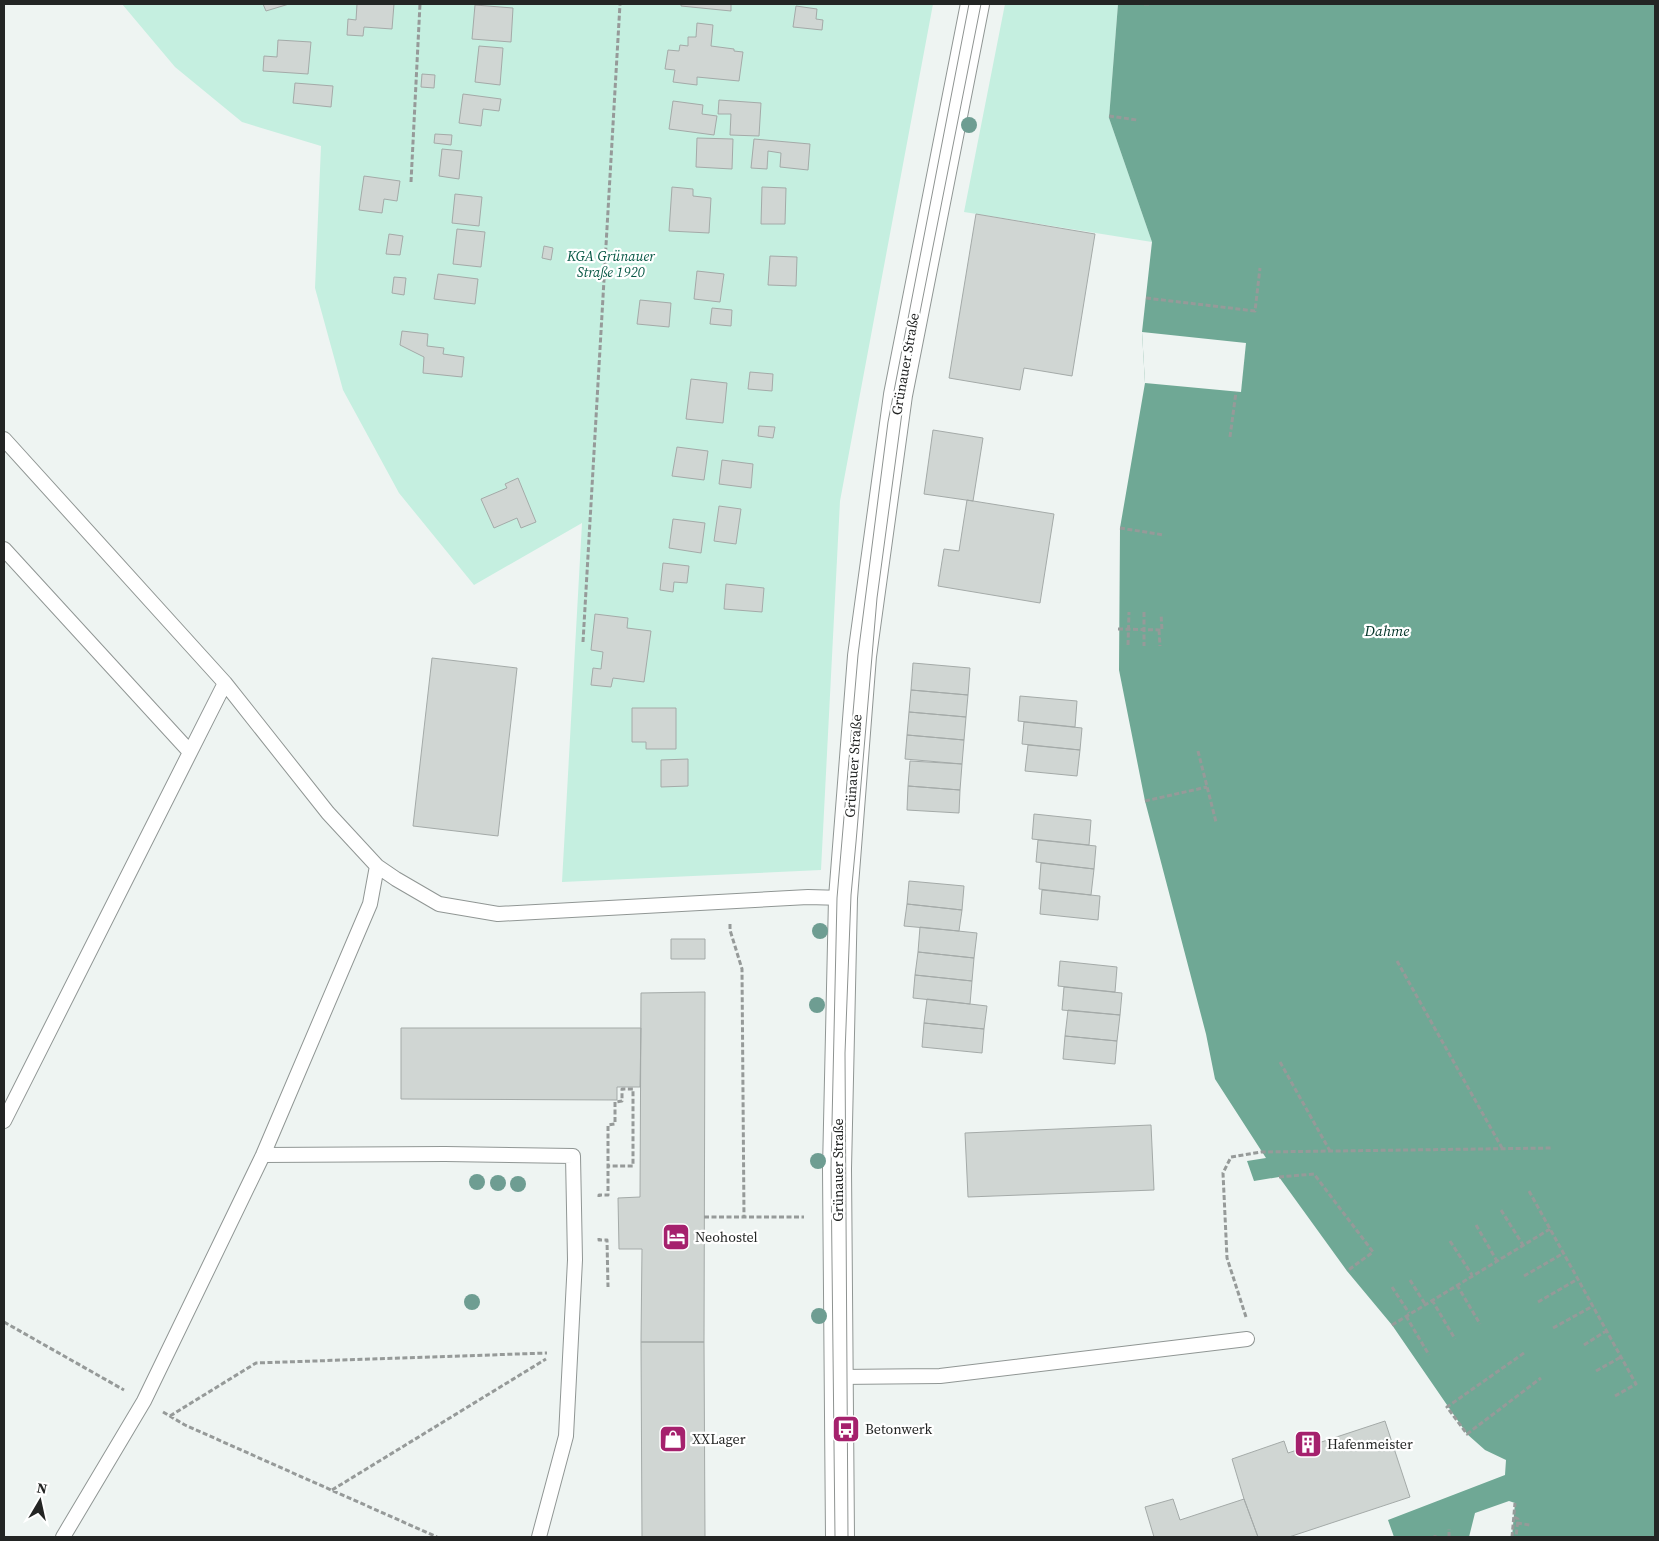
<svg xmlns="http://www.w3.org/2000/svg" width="1659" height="1541" viewBox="0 0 1659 1541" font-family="'Source Serif 4',serif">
  <rect width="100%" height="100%" fill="#eef4f2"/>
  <path fill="#c5efe0" d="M 122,4 L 933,4 L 840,501 L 821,870 L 562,882 L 582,523 L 474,585 L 399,493 L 343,390 L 315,288 L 321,146 L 242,122 L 175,67 Z
    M 1005,4 L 1118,4 L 1109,118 L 1152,242 L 964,212 Z"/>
  <path fill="#6fa895" d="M 1118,4 L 1655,4 L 1655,1537 L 1512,1537 L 1515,1503 L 1509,1501 L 1475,1513 L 1469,1537 L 1394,1537 L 1388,1520 L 1505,1475 L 1506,1460 L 1485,1450 L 1467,1434 L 1392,1325 L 1347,1271 L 1279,1177 L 1254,1181 L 1247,1161 L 1266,1158 L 1215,1079 L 1206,1034 L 1145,801 L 1119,670 L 1120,528 L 1145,383 L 1142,332 L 1152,242 L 1109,118 Z"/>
  <path fill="#eef4f2" d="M 1142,332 L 1246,343 L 1241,392 L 1145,383 Z"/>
  <path fill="#d0d6d3" stroke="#a4aaa8" d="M 263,4 L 289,4 L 266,11 Z
    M 357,4 L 394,4 L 392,29 L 364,27 L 363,36 L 347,35 L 348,19 L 356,20 Z
    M 681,4 L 731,4 L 731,11 L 681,6 Z
    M 475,5 L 513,8 L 511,42 L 472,39 Z
    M 796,6 L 817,9 L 816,19 L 823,20 L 822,30 L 793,27 Z
    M 697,23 L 713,25 L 711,46 L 734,49 L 734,51 L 743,52 L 739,81 L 697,77 L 697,85 L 673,82 L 675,70 L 665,69 L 668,50 L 679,51 L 680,45 L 688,46 L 688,37 L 696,37 Z
    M 278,40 L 311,42 L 308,74 L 263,71 L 264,56 L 277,57 Z
    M 479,46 L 503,48 L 500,85 L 475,82 Z
    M 422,74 L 435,75 L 434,88 L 421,87 Z
    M 295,83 L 333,86 L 331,107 L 293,103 Z
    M 463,94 L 501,99 L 499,111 L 483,109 L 481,126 L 459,123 Z
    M 719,100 L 761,103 L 759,136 L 730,135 L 731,114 L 718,114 Z
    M 673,101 L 703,105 L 702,114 L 717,116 L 714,135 L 669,129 Z
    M 435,134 L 452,135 L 451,145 L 434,143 Z
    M 697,138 L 733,139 L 732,169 L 696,167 Z
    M 754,139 L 810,144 L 808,170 L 780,167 L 781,153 L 768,151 L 767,169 L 751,168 Z
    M 442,149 L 462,151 L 459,179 L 439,176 Z
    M 364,176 L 400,181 L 397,201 L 384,199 L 382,213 L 359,210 Z
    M 672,187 L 693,189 L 693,196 L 711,198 L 709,233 L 669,231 Z
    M 762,187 L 786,188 L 785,224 L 761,224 Z
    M 455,194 L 482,197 L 479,226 L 452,223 Z
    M 976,214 L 1095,234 L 1072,376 L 1024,368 L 1020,390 L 949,378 Z
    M 457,229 L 485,232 L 481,267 L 453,264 Z
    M 389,234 L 403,236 L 400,255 L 386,254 Z
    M 544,246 L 553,248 L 551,260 L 542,258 Z
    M 770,256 L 797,257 L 796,286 L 768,285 Z
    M 697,271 L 724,274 L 720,302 L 694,299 Z
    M 438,274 L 478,279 L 475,304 L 434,299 Z
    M 394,277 L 406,278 L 404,295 L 392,293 Z
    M 640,300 L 671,303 L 669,327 L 637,324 Z
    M 712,308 L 732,310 L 731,326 L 710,324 Z
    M 402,331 L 428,334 L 427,346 L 444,348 L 443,354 L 464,357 L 462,377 L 423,373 L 424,357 L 400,345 Z
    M 750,372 L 773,374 L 772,391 L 748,389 Z
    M 691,379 L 727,383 L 723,423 L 686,419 Z
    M 759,426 L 775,427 L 773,438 L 758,436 Z
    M 933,430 L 983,438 L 973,501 L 924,494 Z
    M 677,447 L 708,451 L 704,480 L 672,476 Z
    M 722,460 L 753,464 L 751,488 L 719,484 Z
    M 518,478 L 536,522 L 521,528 L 517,518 L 494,528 L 481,499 L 507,488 L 505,484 Z
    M 967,500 L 1054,514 L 1040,603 L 938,586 L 944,549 L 959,551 Z
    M 719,506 L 741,509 L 736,544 L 714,541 Z
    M 673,519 L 705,523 L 701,553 L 669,548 Z
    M 663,563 L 689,566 L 687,583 L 674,582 L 673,592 L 660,590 Z
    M 726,584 L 764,588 L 762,612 L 724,609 Z
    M 595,614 L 628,618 L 627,628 L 651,631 L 644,682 L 613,678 L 611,687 L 591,685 L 593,668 L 601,669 L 603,652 L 591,650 Z
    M 432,658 L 517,668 L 498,836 L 413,826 Z
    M 913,663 L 970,668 L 968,695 L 911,690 Z
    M 911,690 L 968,695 L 966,717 L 909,712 Z
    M 1020,696 L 1077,701 L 1075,727 L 1018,721 Z
    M 632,708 L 676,708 L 676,749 L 646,749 L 646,742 L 632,742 Z
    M 909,712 L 966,717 L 964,740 L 907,735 Z
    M 1024,722 L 1082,728 L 1080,750 L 1022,744 Z
    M 907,735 L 964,740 L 962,764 L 905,759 Z
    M 1028,745 L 1080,750 L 1077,776 L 1025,771 Z
    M 688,759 L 688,786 L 661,787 L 661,760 Z
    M 910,761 L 962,764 L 960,790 L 908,786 Z
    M 908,786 L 960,790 L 959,813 L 907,810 Z
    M 1034,814 L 1091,820 L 1089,845 L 1032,839 Z
    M 1038,840 L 1096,846 L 1094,869 L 1036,862 Z
    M 1041,863 L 1094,869 L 1091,895 L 1039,889 Z
    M 909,881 L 964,886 L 962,910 L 907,904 Z
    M 1042,890 L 1100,896 L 1098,920 L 1040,914 Z
    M 907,904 L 962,910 L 959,931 L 904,926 Z
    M 920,927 L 977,933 L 974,958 L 918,952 Z
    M 671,939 L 705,939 L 705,959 L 671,959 Z
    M 918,952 L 974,958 L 972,981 L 915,975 Z
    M 1060,961 L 1117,967 L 1115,992 L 1058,986 Z
    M 915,975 L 972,981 L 970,1004 L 913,998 Z
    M 1064,987 L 1122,993 L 1120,1015 L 1062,1010 Z
    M 705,992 L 704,1342 L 641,1342 L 642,1249 L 619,1249 L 618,1198 L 640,1197 L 641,993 Z
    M 927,999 L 987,1006 L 984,1029 L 924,1023 Z
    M 1068,1010 L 1120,1015 L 1117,1041 L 1065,1036 Z
    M 924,1023 L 984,1029 L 982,1053 L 922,1047 Z
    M 401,1028 L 641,1028 L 640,1087 L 617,1087 L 617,1100 L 401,1099 Z
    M 1065,1036 L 1117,1041 L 1115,1064 L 1063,1059 Z
    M 1151,1125 L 1154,1190 L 968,1197 L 965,1133 Z
    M 641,1342 L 704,1342 L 705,1537 L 642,1537 Z
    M 1385,1421 L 1410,1497 L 1289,1537 L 1258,1537 L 1244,1499 L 1232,1459 L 1284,1441 L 1288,1453 Z
    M 1173,1499 L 1180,1520 L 1244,1499 L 1258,1537 L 1154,1537 L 1145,1507 Z"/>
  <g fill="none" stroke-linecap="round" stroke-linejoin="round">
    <g stroke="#909694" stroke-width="16">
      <path id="lane" d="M 4,439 L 225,683 L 328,813 L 377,866 L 396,879 L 439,904 L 498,914 L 808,897 L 843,898
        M 4,549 L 190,752
        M 4,1121 L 225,683
        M 263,1155 L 445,1154 L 573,1156 L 575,1260 L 566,1436 L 539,1537
        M 838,1377 L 940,1376 L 1247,1339
        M 63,1537 L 144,1401 L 263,1155 L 370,904 L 377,866"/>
    </g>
    <g stroke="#909694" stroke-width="30">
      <path id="secondary" d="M 840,1537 L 837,1169 L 843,898 L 862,656 L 898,395 L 975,4"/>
    </g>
    <path stroke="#969a99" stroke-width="3" stroke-dasharray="5 2.5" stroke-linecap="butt" d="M 1144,4 L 1149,4
      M 1109,116 L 1137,120
      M 411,182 L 420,4
      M 1146,298 L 1255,311 L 1260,268
      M 1230,437 L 1236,392
      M 1120,528 L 1164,535
      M 1144,612 L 1144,646
      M 1118,629 L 1162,630 L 1161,614
      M 1159,630 L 1160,646
      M 583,642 L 620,4
      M 1128,645 L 1129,612
      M 1198,751 L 1216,822
      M 1145,801 L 1207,787
      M 730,924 L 730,930 L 742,969 L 744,1217
      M 1397,961 L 1502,1148
      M 1280,1062 L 1330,1151
      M 1279,1177 L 1314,1174 L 1373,1252 L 1347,1271
      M 1529,1191 L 1636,1384 L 1615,1396
      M 599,1197 L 599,1195 L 608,1195 L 608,1125 L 615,1124 L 615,1102 L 622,1101 L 622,1089 L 633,1089 L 633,1166 L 608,1166
      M 1501,1210 L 1523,1245
      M 704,1217 L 804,1217
      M 1476,1225 L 1497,1261
      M 599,1238 L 599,1240 L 607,1240 L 608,1287
      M 1450,1241 L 1472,1275
      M 1524,1276 L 1564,1253
      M 1410,1280 L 1425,1304
      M 1457,1285 L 1480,1324
      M 1392,1287 L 1409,1313
      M 1432,1300 L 1455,1339
      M 1538,1302 L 1578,1279
      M 1406,1316 L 1429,1355
      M 1246,1317 L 1227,1258 L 1223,1173 L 1231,1157 L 1261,1152 L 1553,1148
      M 4,1322 L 124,1390
      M 1392,1325 L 1550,1229
      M 1553,1328 L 1593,1306
      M 1584,1345 L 1606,1331
      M 1524,1353 L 1447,1407 L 1467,1434 L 1541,1378
      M 1596,1371 L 1621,1357
      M 163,1412 L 185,1425 L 437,1537
      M 170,1416 L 256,1363 L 547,1353
      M 332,1490 L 546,1359
      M 1514,1517 L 1518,1519 L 1516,1537
      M 1517,1523 L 1530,1525
      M 1435,1537 L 1435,1535
      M 1449,1537 L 1449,1529
      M 1512,1537 L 1515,1503"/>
    <use href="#lane" stroke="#fff" stroke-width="14"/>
    <use href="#secondary" stroke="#fff" stroke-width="28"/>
    <path stroke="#8e9391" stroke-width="1" d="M 835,1537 L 831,1168 L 837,898 L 858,655 L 888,422 L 969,4
      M 848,1537 L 845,1053 L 851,895 L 856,842 L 877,598 L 906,383 L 981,4"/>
  </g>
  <g fill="#6e9d92">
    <circle cx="969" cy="125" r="8"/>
    <circle cx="820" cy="931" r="8"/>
    <circle cx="817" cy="1005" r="8"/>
    <circle cx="818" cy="1161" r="8"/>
    <circle cx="477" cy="1182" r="8"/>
    <circle cx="498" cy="1183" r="8"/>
    <circle cx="518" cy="1184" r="8"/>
    <circle cx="472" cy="1302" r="8"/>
    <circle cx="819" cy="1316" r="8"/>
  </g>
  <defs>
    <g id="hotel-square" transform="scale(1.4375)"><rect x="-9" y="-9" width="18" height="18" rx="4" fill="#a5216d" stroke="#fff"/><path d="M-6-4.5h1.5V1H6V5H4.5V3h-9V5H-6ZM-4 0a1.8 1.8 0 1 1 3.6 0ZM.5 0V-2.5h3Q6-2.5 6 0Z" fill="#fff"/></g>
    <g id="bus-square" transform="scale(1.4375)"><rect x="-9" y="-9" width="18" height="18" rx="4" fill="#a5216d" stroke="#fff"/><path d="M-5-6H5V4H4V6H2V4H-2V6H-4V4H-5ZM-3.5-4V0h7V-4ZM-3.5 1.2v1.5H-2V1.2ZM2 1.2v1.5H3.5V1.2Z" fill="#fff"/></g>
    <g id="shop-square" transform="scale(1.4375)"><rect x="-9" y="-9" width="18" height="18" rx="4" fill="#a5216d" stroke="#fff"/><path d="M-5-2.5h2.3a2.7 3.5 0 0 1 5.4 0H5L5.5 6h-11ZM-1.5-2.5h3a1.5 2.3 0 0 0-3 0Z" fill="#fff"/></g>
    <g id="building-square" transform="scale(1.4375)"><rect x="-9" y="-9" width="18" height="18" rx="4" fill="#a5216d" stroke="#fff"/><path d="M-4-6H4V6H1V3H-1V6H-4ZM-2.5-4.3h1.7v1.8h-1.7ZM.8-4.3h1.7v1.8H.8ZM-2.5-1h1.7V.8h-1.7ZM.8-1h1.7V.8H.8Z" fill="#fff"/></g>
  </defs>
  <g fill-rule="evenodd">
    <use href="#hotel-square" x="676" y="1237"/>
    <use href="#bus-square" x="846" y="1429"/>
    <use href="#shop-square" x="673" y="1439"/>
    <use href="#building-square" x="1308" y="1444"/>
  </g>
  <g text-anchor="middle" stroke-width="4.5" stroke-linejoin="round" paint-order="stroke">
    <g font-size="14" font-style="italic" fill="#055643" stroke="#fff">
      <text x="611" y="261">KGA Grünauer<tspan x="611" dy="16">Straße 1920</tspan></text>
    </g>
    <g font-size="14" fill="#232524" stroke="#fff">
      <text transform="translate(905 364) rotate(-80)" y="5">Grünauer Straße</text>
      <text transform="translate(853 766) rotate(-86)" y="5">Grünauer Straße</text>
      <text transform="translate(838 1170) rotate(-90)" y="5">Grünauer Straße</text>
    </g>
    <g font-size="14" fill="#232524" stroke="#fff" text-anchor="start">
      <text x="695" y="1242">Neohostel</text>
      <text x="865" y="1434">Betonwerk</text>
      <text x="692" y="1444">XXLager</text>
      <text x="1327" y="1449">Hafenmeister</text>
    </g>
    <g font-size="15" font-style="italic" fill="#003327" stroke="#fff">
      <text x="1387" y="636">Dahme</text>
    </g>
  </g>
  <rect width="1659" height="1541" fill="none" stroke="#232524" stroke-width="10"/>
  <g transform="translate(40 1501) rotate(9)" stroke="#ffffff" stroke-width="4" paint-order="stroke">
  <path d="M0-4L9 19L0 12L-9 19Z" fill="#232524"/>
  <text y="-8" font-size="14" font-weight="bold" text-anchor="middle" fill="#232524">N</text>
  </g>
</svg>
